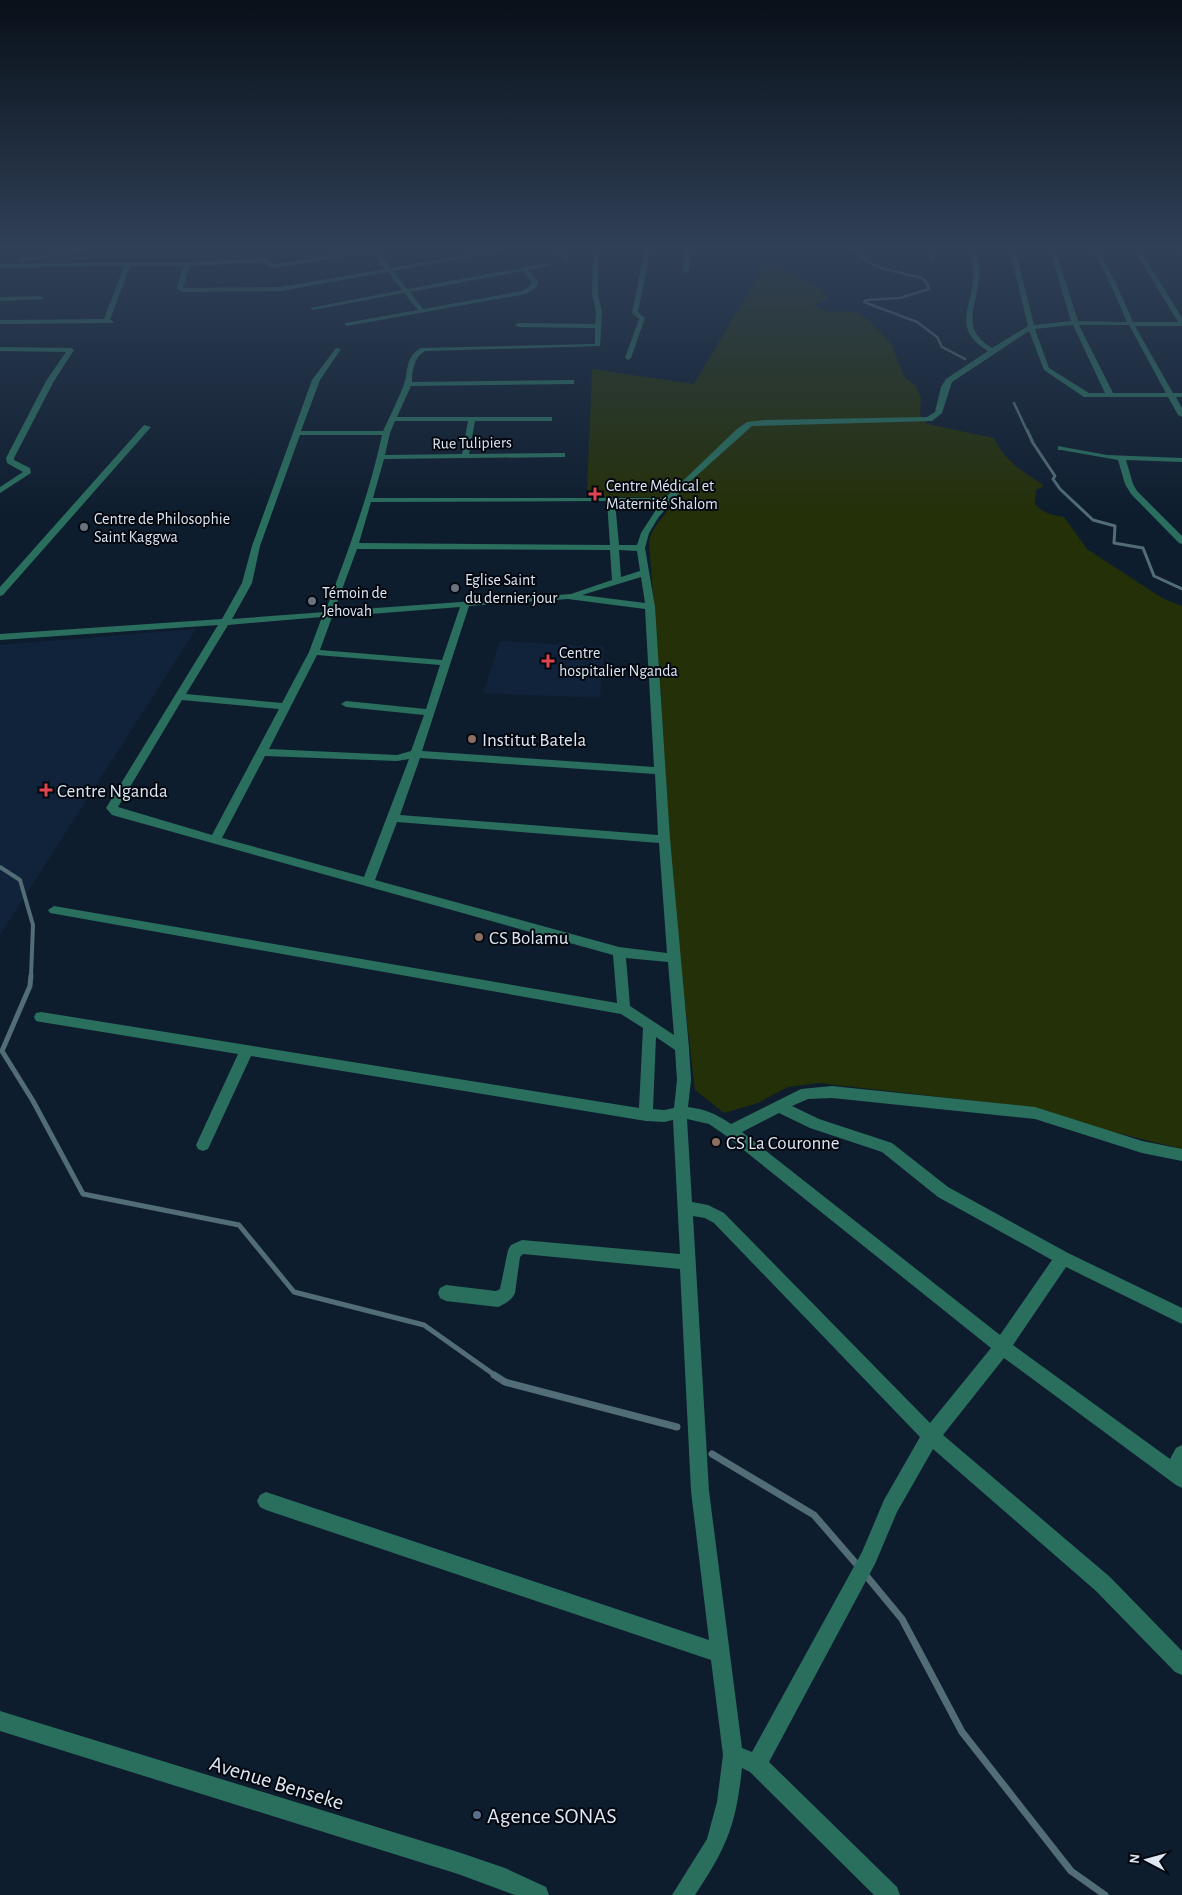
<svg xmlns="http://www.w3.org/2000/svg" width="1182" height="1895" viewBox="0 0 1182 1895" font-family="'Alegreya Sans',sans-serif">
  <rect width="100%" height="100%" fill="#0e1d2e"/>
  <path fill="#11233a" d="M 196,629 L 0,935 L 0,645 Z
    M 500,641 L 604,647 L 600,698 L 483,693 Z"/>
  <path fill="#243008" d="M 770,263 L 820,289 L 827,296 L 827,300 L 813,304 L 825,311 L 855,312 L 870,321 L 892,345 L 904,377 L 916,386 L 921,398 L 920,414 L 927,424 L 994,438 C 1009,466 1020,468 1044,486 L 1036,490 L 1035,504 C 1043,513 1052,515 1064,517 L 1087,549 L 1162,598 L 1182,606 L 1182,1149 L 1101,1129 L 1037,1108 L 819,1083 L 788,1087 L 758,1103 L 724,1113 L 695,1090 L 673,901 L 660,682 L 649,542 C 652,524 669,514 675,498 L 604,497 L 604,493 L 587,492 L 592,369 L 694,384 L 765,264 Z"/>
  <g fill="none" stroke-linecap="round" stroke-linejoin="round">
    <path stroke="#526d76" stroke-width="2.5" d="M 853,248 L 869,262 L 880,268 L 922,278 L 927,283 L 929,289 L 900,298 L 866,300 L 864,302 L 917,322 L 937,337 L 942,347 L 965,359
      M 1014,403 L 1027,431"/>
    <path stroke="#526d76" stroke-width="3" d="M 1027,430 L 1033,443 L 1055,476 L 1053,479 L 1060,489 L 1093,520 L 1115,526 L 1114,543 L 1143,548 L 1154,576 L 1182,589"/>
    <path stroke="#526d76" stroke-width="4" d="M 0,867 L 20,880 L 33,925 L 31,976"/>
    <path stroke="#526d76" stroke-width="5" d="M 31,975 L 30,986 L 2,1051 L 33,1101 L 83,1194 L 239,1225 L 294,1292 L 424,1325 L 496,1376"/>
    <path stroke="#526d76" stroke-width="7" d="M 494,1375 L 505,1382 L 677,1427
      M 712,1454 L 814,1515 L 859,1567
      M 864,1573 L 902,1619 L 962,1732 L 1071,1871 L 1105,1895"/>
    <path fill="#2a6f5e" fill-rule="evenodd" d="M 81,248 L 96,248 L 20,262 L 17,260 Z
      M 389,248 L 377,251 L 391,268 L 505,248 L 519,248 L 393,271 L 407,289 L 548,263 L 551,265 L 528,270 L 538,282 L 536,287 L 526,294 L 347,326 L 345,325 L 345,323 L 418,310 L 404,293 L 313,310 L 310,308 L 402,290 L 388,272 L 281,291 L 182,292 L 177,288 L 183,266 L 130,266 L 110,320 L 113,321 L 113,323 L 0,324 L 0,320 L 104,319 L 124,266 L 0,268 L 0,264 L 187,262 L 265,258 L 271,263 L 276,264 L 373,248 ZM 372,252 L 385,269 L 281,287 L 183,288 L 190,266 L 263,262 L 267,266 L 276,268 ZM 523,271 L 532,282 L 531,285 L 522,291 L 423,309 L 410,292 Z
      M 553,248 L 560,248 L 569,258 L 569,260 L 565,260 Z
      M 593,248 L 599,248 L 598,294 L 602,312 L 600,346 L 425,351 C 414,357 412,371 412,382 L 571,380 L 574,380 L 574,384 L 411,386 L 397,417 L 552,417 L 552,421 L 475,421 L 469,454 L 562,453 L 565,453 L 565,457 L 384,459 L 373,498 L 665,498 L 737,429 L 747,422 L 764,420 L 927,417 L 935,412 L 941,387 L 946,379 L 988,351 C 953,329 970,312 973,279 C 974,269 972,258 970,248 L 976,248 C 978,258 980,269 979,279 C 976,310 960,328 992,348 L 1028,326 L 1009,248 L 1015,248 L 1034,325 L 1071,321 L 1049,248 L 1055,248 L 1078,321 L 1127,322 L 1110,283 L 1091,248 L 1097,248 L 1116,283 L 1133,322 L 1178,322 L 1133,248 L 1139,248 L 1182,318 L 1182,326 L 1135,326 L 1173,393 L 1182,393 L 1182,397 L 1176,397 L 1182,408 L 1182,417 L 1178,415 L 1168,397 L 1084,397 L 1044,370 L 1029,331 L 952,382 L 942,413 L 932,421 L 752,426 L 684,487 L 658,518 L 649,533 L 645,548 L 655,607 L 670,839 L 689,1048 L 691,1080 L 688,1107 C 704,1109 717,1114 731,1124 L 801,1089 L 832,1086 L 1035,1107 L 1142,1141 L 1182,1149 L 1182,1161 L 1142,1153 L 1035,1119 L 832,1098 L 808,1099 L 792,1106 L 819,1119 L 892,1143 L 948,1187 L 1068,1253 L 1182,1308 L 1182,1324 L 1066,1267 L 1013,1345 L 1170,1459 L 1176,1448 L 1182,1445 L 1182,1488 L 1176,1485 L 1004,1358 L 943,1435 L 1110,1577 L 1182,1651 L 1182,1675 L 1175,1672 L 1096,1591 L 933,1449 L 897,1512 L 875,1564 L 769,1762 L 897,1887 L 900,1895 L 874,1895 L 750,1772 L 742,1768 C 736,1825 727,1847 695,1895 L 672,1895 L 707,1839 L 717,1802 L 723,1755 L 711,1660 L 266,1510 L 260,1507 L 257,1501 L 260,1495 L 266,1492 L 709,1640 L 691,1491 L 680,1269 L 523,1254 L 520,1257 L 515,1293 C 512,1300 505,1304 498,1307 L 446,1301 L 440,1298 L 438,1293 L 440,1288 L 446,1285 L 496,1291 L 500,1289 L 508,1250 L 511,1245 L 522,1240 L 680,1254 L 673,1120 L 664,1122 L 646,1121 L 251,1056 L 208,1149 L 203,1151 L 198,1149 L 196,1145 L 238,1054 L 41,1022 L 36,1021 L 34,1017 L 36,1013 L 41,1012 L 639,1108 L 643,1028 L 621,1014 L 50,913 L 48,910 L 54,906 L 617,1003 L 613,955 L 112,815 L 106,808 L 218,625 L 0,640 L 0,634 L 222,619 L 242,583 L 252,546 L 312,380 L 336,348 L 341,349 L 320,380 L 301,431 L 383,431 C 390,416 397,402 403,387 C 409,373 404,357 421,348 L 595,344 L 595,328 L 518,327 L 515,325 L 518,323 L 595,324 L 596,312 L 592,294 ZM 1073,325 L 1105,393 L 1089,393 L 1049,368 L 1035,329 ZM 1079,325 L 1129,325 L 1166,393 L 1113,393 ZM 395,421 L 468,421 L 462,454 L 385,455 L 390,433 ZM 300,435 L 382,435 C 369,496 347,554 325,612 L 232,619 L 252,583 L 260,546 ZM 607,501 L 610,545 L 359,543 L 371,502 ZM 615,502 L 661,502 L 641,533 L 637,545 L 619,545 ZM 357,549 L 610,550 L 612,580 L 571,594 L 334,611 ZM 619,550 L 637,551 L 640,571 L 621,577 ZM 641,577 L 645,603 L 582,595 ZM 568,599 L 645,609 L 654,767 L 422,751 L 469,606 ZM 460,607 L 442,660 L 320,650 L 332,617 ZM 322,617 L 309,652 L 282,703 L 186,694 L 228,625 ZM 317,655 L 440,665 L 426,709 L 346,701 L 341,704 L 346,707 L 424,715 L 411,751 L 397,755 L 269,749 ZM 182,700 L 279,709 L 212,835 L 118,807 ZM 265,756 L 397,761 L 409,759 L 364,877 L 222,838 ZM 420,758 L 655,774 L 658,835 L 400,815 ZM 397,822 L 659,843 L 667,953 L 619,947 L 375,880 ZM 626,958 L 668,962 L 674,1035 L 630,1006 ZM 656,1037 L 675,1050 L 677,1080 L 674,1108 L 664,1110 L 653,1109 ZM 779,1113 L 810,1128 L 882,1152 L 938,1197 L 1052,1260 L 1000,1335 L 742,1132 ZM 687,1119 L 709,1124 L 725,1135 L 991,1348 L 930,1423 L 724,1213 L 708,1205 L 692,1202 ZM 693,1216 L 705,1218 L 714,1223 L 920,1437 L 884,1500 L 862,1552 L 752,1752 L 742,1748 L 709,1491 Z
      M 645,248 L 651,248 L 638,312 L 645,318 L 631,358 L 628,360 L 625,358 L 639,319 L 632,313 Z
      M 683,248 L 689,248 L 691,256 L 689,271 L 686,273 L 683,271 L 685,256 Z
      M 930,248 L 936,248 L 934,259 L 931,261 L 928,259 Z
      M 1174,248 L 1180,248 L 1182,256 Z
      M 41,296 L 44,298 L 43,299 L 0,301 L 0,297 Z
      M 0,347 L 71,348 L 74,350 L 54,381 L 14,458 L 14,460 L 30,468 L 31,473 L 0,493 L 0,487 L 23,472 L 7,463 L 6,458 L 46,381 L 66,352 L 0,351 Z
      M 144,425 L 151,427 L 3,595 L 0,596 L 0,587 Z
      M 1058,446 L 1107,455 L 1182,458 L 1182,462 L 1126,460 L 1133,484 L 1137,491 L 1182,536 L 1182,544 L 1179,543 L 1131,494 L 1125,484 L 1118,460 L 1061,450 L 1058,450 Z
      M 0,1711 L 458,1852 L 505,1868 L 546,1887 L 549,1895 L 515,1895 L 458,1874 L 0,1731 Z"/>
  </g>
  <linearGradient id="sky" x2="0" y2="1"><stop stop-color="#081019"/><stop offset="0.48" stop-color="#304057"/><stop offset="1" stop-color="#304057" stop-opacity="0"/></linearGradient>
  <rect width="1182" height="514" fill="url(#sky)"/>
  <g fill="#e0444e" stroke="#03070e" stroke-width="2">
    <path d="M592.5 486.5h5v5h5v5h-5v5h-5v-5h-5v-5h5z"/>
    <path d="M545.5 653.5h5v5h5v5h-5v5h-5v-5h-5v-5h5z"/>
    <path d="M43.5 782.5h5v5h5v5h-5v5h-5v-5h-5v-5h5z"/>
  </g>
  <g fill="#6b7280" stroke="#03070e" stroke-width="2">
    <circle cx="84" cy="527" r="5"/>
    <circle cx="455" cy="588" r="5"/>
    <circle cx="312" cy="601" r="5"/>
  </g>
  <g fill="#8d6e63" stroke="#03070e" stroke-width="2">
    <circle cx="472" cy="739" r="5"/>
    <circle cx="479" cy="937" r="5"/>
    <circle cx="716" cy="1142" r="5"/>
  </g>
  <circle fill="#5c6f8a" stroke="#03070e" stroke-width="2" cx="477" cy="1815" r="5"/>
  <g text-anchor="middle" stroke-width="4" stroke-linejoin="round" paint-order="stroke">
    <g font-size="16" fill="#dde6f3" stroke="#03070e">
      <text transform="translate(472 442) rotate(-1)" y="6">Rue Tulipiers</text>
    </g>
    <g font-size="16" fill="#dde6f3" stroke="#03070e" text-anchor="start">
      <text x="606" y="491">Centre Médical et<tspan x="606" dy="18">Maternité Shalom</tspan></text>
      <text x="94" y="524">Centre de Philosophie<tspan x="94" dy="18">Saint Kaggwa</tspan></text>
      <text x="465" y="585">Eglise Saint<tspan x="465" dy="18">du dernier jour</tspan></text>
      <text x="322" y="598">Témoin de<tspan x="322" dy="18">Jehovah</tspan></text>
      <text x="559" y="658">Centre<tspan x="559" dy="18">hospitalier Nganda</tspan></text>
    </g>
    <g font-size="19" fill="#dde6f3" stroke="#03070e" text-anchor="start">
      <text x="482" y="746">Institut Batela</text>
      <text x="57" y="797">Centre Nganda</text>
      <text x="489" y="944">CS Bolamu</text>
      <text x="726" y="1149">CS La Couronne</text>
    </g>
    <g font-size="22" fill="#dde6f3" stroke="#03070e">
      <text transform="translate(277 1782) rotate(17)" y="8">Avenue Benseke</text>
    </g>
    <g font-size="22" fill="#dde6f3" stroke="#03070e" text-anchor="start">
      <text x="487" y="1823">Agence SONAS</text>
    </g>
  </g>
  <g transform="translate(1147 1860) rotate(276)" stroke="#03070e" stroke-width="4" paint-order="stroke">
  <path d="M0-4L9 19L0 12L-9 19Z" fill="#dde6f3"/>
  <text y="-8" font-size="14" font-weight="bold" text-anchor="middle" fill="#dde6f3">N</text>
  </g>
</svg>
